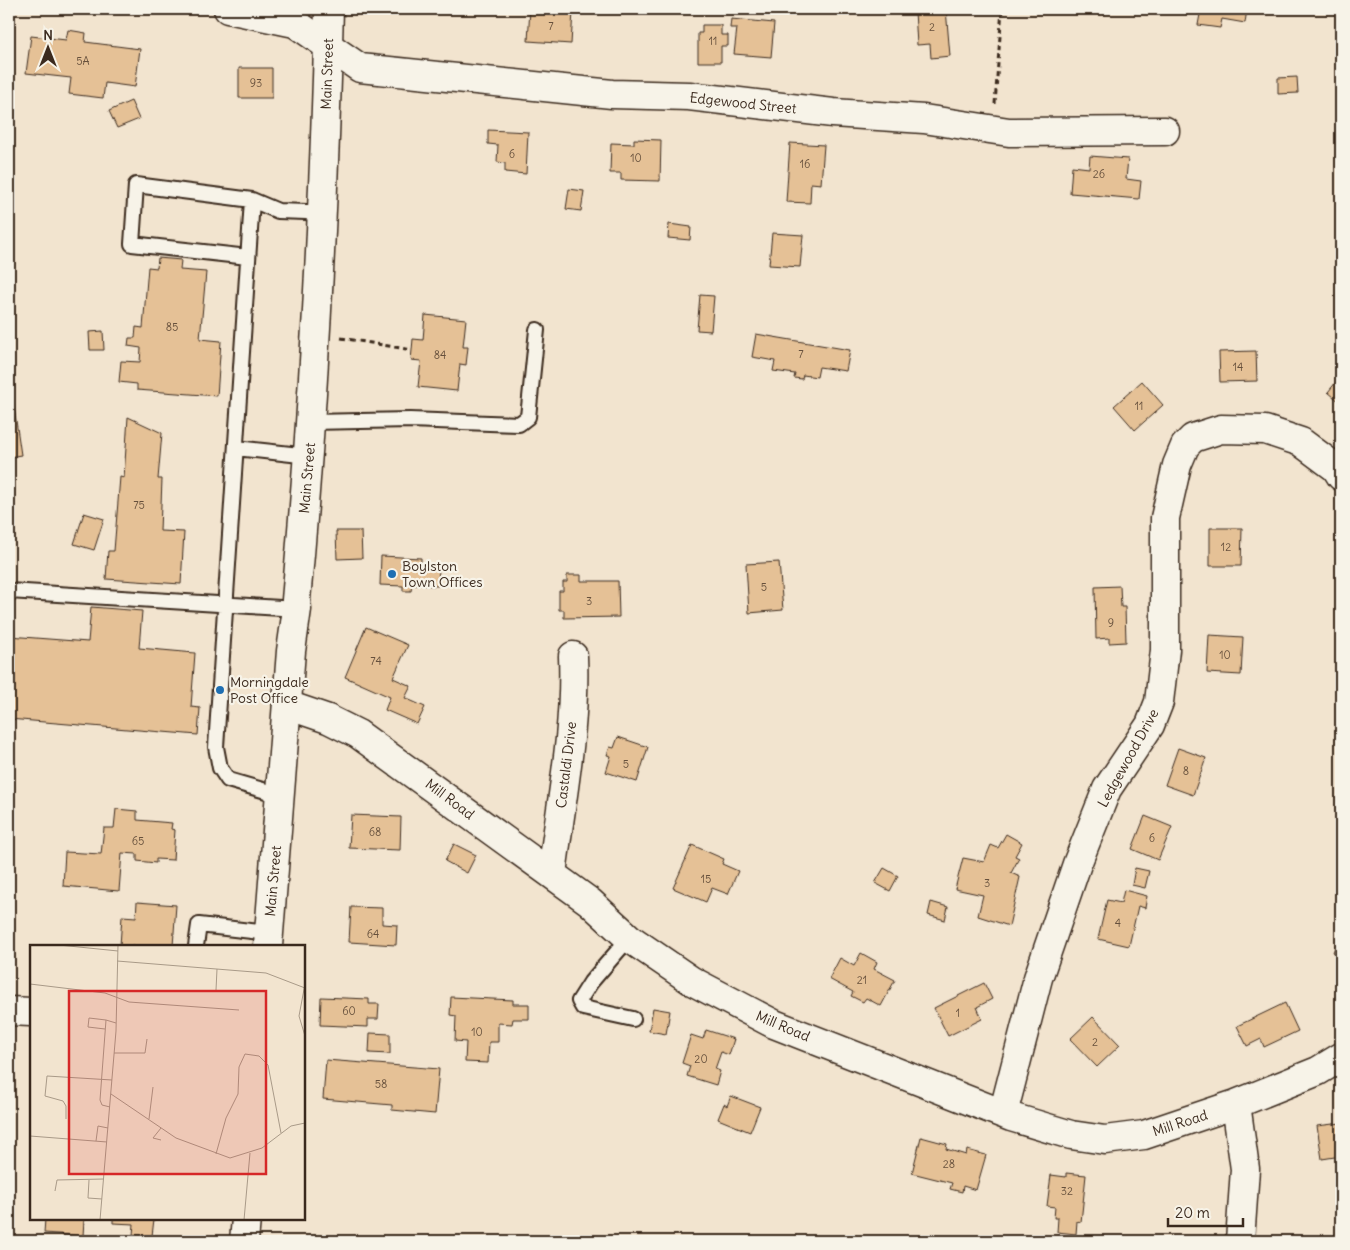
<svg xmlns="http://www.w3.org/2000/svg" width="1350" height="1250" viewBox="0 0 1350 1250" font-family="Delius,sans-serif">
  <rect width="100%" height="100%" fill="#f2e4cf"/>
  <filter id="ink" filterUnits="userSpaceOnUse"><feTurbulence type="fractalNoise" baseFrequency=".02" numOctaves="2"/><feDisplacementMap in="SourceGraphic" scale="10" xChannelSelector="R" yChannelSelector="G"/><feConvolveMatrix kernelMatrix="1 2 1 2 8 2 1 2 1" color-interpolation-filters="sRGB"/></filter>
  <g filter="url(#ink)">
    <path fill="#e5c196" stroke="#3b2a1e" d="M 530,9 L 567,9 L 573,11 L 571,44 L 528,41 Z
      M 923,9 L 946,9 L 950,56 L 931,58 L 930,44 L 917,45 L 915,11 Z
      M 1201,9 L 1247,9 L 1245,23 L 1222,19 L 1220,28 L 1198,25 Z
      M 731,19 L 774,23 L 771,57 L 734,54 L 737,28 L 730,28 Z
      M 702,25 L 721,25 L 721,35 L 728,35 L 728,46 L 721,46 L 721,62 L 698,62 L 698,33 L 702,33 Z
      M 68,30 L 86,33 L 85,42 L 140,49 L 135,87 L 105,83 L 103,98 L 69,94 L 71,78 L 26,73 L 31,36 L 66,40 Z
      M 239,68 L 272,68 L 272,98 L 239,98 Z
      M 1297,77 L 1298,93 L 1278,94 L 1278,78 Z
      M 131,101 L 139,119 L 117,128 L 109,111 Z
      M 488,130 L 528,132 L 526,174 L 505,172 L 505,163 L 497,162 L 498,145 L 488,144 Z
      M 634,139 L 661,140 L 660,181 L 621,180 L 621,173 L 610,173 L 611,143 L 634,144 Z
      M 790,143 L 824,145 L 821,184 L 811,183 L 810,203 L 786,202 Z
      M 1090,156 L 1128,159 L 1126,179 L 1141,181 L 1139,199 L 1070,193 L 1072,166 L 1089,168 Z
      M 569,189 L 584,191 L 581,211 L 566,209 Z
      M 669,224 L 691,227 L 690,240 L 668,238 Z
      M 772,233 L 803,235 L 800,267 L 769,265 Z
      M 158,258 L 181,260 L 180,270 L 206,272 L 200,339 L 221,341 L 217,396 L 137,390 L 137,384 L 119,382 L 121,361 L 140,362 L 141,348 L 128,346 L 129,338 L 135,338 L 136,327 L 143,328 L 148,267 L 157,268 Z
      M 700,295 L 714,296 L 711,331 L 697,330 Z
      M 425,315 L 466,319 L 463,347 L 468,347 L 466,365 L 460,364 L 457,391 L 418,387 L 421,361 L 411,360 L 412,350 L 413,339 L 423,340 Z
      M 103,331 L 104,350 L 90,350 L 89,332 Z
      M 756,334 L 850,350 L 846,371 L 819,367 L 817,377 L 803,375 L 802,379 L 794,378 L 795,374 L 773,371 L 775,361 L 752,357 Z
      M 1256,351 L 1257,381 L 1220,382 L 1219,352 Z
      M 1341,376 L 1341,403 L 1328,392 Z
      M 1142,381 L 1163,405 L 1135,430 L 1114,406 Z
      M 9,400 L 13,400 L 21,455 L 9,457 Z
      M 128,417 L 162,433 L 158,479 L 162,479 L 160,531 L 184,532 L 181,584 L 106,579 L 108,551 L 114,551 L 120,477 L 124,478 Z
      M 84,513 L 104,519 L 94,550 L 74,544 Z
      M 1210,528 L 1242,528 L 1241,566 L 1210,566 Z
      M 336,531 L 361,531 L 362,558 L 337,559 Z
      M 381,556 L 421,558 L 421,566 L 439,566 L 438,586 L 412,585 L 411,591 L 403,591 L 403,586 L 380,585 Z
      M 779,562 L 783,610 L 749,613 L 746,564 Z
      M 567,575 L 581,575 L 581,581 L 618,581 L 619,617 L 564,618 L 564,610 L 559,610 L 559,591 L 563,591 L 563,582 L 567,582 Z
      M 1120,586 L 1121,607 L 1125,607 L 1126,642 L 1109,643 L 1109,638 L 1096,639 L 1095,587 Z
      M 91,607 L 142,611 L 139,648 L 195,653 L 191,707 L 200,708 L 198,735 L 9,719 L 9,636 L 88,642 Z
      M 366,627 L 408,645 L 393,678 L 411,686 L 405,698 L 425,707 L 417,724 L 385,710 L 390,697 L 345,677 Z
      M 1209,635 L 1243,637 L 1241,675 L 1207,673 Z
      M 618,737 L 648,747 L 637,782 L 606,772 L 611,756 L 607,755 L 610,747 L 614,748 Z
      M 1178,748 L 1206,758 L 1193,795 L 1165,785 Z
      M 116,809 L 137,811 L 137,820 L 172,823 L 171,829 L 175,830 L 173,860 L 156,859 L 156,863 L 137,861 L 137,854 L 122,853 L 119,891 L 63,886 L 65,852 L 101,854 L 104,828 L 114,828 Z
      M 351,815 L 401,817 L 400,850 L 349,848 Z
      M 1145,816 L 1172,827 L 1158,860 L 1132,849 Z
      M 1006,834 L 1022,843 L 1015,856 L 1019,858 L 1011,873 L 1020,877 L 1009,926 L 978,916 L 983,895 L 955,889 L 963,858 L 984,862 L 991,845 L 998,848 Z
      M 454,844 L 476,855 L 467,873 L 445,861 Z
      M 692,845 L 724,859 L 722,864 L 738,871 L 728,894 L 712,888 L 706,902 L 673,888 Z
      M 884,868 L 898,876 L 890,891 L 875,883 Z
      M 1135,868 L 1149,871 L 1145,888 L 1132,885 Z
      M 1124,890 L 1147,896 L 1145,908 L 1138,906 L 1129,946 L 1098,939 L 1107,900 L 1121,903 Z
      M 137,902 L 176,905 L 173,946 L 120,946 L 122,916 L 136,917 Z
      M 931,902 L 948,907 L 945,920 L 928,915 Z
      M 351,907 L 382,908 L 382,924 L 397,925 L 396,945 L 349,942 Z
      M 1341,934 L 1341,956 L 1333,952 Z
      M 861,953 L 877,962 L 874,969 L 895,980 L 881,1006 L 866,998 L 863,1002 L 851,996 L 853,992 L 829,979 L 840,958 L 854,966 Z
      M 984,983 L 992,999 L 977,1007 L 982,1019 L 948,1036 L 934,1008 Z
      M 321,997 L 369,999 L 369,1004 L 379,1004 L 378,1019 L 368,1019 L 368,1027 L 320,1025 Z
      M 451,997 L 513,1000 L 513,1004 L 529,1004 L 529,1019 L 513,1019 L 512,1024 L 498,1023 L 498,1042 L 489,1042 L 488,1063 L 465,1062 L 466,1042 L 455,1041 L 456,1016 L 450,1015 Z
      M 1285,1003 L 1298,1031 L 1264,1047 L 1261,1039 L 1247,1046 L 1237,1026 Z
      M 653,1008 L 670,1011 L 666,1034 L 649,1031 Z
      M 1093,1017 L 1120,1045 L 1097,1067 L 1070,1039 Z
      M 706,1030 L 734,1039 L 729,1055 L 721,1052 L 715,1069 L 720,1071 L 716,1085 L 687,1076 L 690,1066 L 682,1063 L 691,1035 L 703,1039 Z
      M 370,1033 L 390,1034 L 390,1054 L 369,1053 Z
      M 326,1060 L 439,1069 L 435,1114 L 392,1110 L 392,1105 L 323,1099 Z
      M 731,1096 L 760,1107 L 750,1132 L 718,1119 L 724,1104 L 727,1106 Z
      M 1341,1123 L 1341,1156 L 1322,1159 L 1317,1126 Z
      M 921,1137 L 947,1144 L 946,1149 L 966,1155 L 967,1150 L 986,1155 L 976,1190 L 963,1186 L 962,1192 L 950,1189 L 952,1183 L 912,1173 Z
      M 1066,1173 L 1086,1175 L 1081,1222 L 1077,1221 L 1076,1234 L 1057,1232 L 1058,1218 L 1054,1218 L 1055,1207 L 1047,1206 L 1051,1175 L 1066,1177 Z
      M 45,1219 L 84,1219 L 83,1236 L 44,1233 Z
      M 113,1219 L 154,1219 L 152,1236 L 133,1235 L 134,1224 L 113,1223 Z"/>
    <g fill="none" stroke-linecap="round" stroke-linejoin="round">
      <g stroke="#3b2a1e" stroke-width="18">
        <path id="lane" d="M 248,257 L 132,244 L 136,185 L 252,200
          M 311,422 L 410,420 L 519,424 L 528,417 L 537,330
          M 236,448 L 309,456
          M 9,591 L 297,609
          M 280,795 L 228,780 L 220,768 L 216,747 L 252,200 L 278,211 L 306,212 L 323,216
          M 629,938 L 591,982 L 579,1001 L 583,1008 L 633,1019
          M 196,946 L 199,925 L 269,933"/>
      </g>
      <g stroke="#3b2a1e" stroke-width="31">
        <path id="street" d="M 228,9 L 295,23 L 360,68 L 612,94 L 689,96 L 833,113 L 924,119 L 1009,132 L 1165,131
          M 287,705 L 328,719 L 358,734 L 590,902 L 629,938 L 692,981 L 774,1024 L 1011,1117 L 1071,1135 L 1105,1140 L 1144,1135 L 1236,1104 L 1318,1071 L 1341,1057
          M 552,874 C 561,802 576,728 573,656
          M 9,1011 L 31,1012
          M 1236,1104 L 1245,1169 L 1240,1241
          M 1003,1114 L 1038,978 L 1077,864 L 1107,789 L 1150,725 L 1159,702 L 1165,650 L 1165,518 L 1177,465 L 1185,446 L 1193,438 L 1221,429 L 1265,430 L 1301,442 L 1336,468 L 1341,476"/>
      </g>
      <g stroke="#3b2a1e" stroke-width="31">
        <path id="secondary" d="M 268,946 L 291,651 L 297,609 L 296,600 C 314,403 324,206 329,9
          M 244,1241 L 246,1219"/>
      </g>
      <path stroke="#3b2a1e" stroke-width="3" stroke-dasharray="5 4" stroke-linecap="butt" d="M 995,104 L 1002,9
        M 341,338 L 412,350"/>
      <use href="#lane" stroke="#f7f3e8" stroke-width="14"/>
      <use href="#street" stroke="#f7f3e8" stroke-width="28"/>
      <use href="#secondary" stroke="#f7f3e8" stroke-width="28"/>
    </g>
  </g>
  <g fill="#1f6fb2" stroke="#f7f3e8" stroke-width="2">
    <circle cx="392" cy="574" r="5"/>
    <circle cx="220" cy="690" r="5"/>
  </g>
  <g text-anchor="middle" stroke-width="4.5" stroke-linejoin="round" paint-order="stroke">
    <g font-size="11" fill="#66503c">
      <text x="551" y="30">7</text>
      <text x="932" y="31">2</text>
      <text x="713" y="45">11</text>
      <text x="83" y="65">5A</text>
      <text x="256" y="87">93</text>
      <text x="512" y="158">6</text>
      <text x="636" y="162">10</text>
      <text x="805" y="168">16</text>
      <text x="1099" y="178">26</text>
      <text x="172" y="331">85</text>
      <text x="801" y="358">7</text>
      <text x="440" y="359">84</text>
      <text x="1238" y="371">14</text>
      <text x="1139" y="410">11</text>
      <text x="139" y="509">75</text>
      <text x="1226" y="551">12</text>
      <text x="764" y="591">5</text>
      <text x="589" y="605">3</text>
      <text x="1111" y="627">9</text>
      <text x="1225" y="659">10</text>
      <text x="376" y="665">74</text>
      <text x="626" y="768">5</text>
      <text x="1186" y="775">8</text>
      <text x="375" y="836">68</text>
      <text x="1152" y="842">6</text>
      <text x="138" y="845">65</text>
      <text x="706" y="883">15</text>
      <text x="987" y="887">3</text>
      <text x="1118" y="927">4</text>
      <text x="373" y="938">64</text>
      <text x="862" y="984">21</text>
      <text x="349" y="1015">60</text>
      <text x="958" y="1017">1</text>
      <text x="477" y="1036">10</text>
      <text x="1095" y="1046">2</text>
      <text x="701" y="1063">20</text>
      <text x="381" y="1088">58</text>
      <text x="949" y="1168">28</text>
      <text x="1067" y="1195">32</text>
    </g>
    <g font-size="14" fill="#3b2a1e" stroke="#f7f3e8">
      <text transform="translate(327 74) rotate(-88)" y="5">Main Street</text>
      <text transform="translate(743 103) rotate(6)" y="5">Edgewood Street</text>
      <text transform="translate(307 478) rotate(-85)" y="5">Main Street</text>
      <text transform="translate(1128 758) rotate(-61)" y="5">Ledgewood Drive</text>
      <text transform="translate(566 765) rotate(-83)" y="5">Castaldi Drive</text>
      <text transform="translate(450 799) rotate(37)" y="5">Mill Road</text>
      <text transform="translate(273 881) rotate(-85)" y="5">Main Street</text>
      <text transform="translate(783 1026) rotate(23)" y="5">Mill Road</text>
      <text transform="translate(1180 1123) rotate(-18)" y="5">Mill Road</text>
    </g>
    <g font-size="14" fill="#3b2a1e" stroke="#f7f3e8" text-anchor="start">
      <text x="402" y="571">Boylston<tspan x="402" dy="16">Town Offices</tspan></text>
      <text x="230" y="687">Morningdale<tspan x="230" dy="16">Post Office</tspan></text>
    </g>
  </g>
  <g transform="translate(30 945)">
    <rect width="275" height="275" fill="#f2e4cf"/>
    <path fill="none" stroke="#a99a88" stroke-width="1" d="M 29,0 L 88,6M 87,16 L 236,28 L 275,43M 0,39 L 75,48 L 99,57 L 209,65M 275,39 L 269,71 L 275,91M 186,45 L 187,24M 75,84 L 58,82 L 59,73 L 76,75M 84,108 L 115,108 L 117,94M 81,149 L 146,193 L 200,213 L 232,203 L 261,181 L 275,178M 80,162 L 72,160 L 70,155 L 76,75 L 86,78M 36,174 L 36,161 L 33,156 L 15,151 L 17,131 L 82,135M 119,174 L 123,142M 131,183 L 123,193 L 131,195M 0,191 L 77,197M 66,196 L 68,181 L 78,183M 186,209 L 196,173 L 208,149 L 209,122 L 215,109 L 229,111 L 238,120 L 251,188M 59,235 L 58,253 L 72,254M 25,246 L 27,235 L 74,234M 70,275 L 86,86 L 88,0M 214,275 L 220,208"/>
    <path fill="#d62828" fill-opacity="0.15" stroke="#d62828" stroke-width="2.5" d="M 39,46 L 236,46 L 236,229 L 39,229 Z"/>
    <rect width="275" height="275" fill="none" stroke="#3b2a1e" stroke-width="2.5"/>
  </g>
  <rect width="1350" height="1250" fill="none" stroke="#f7f3e8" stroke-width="30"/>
  <rect x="15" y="15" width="1320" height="1220" fill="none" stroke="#3b2a1e" stroke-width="2" filter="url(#ink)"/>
  <g transform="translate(48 48)" stroke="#f7f3e8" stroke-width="4" paint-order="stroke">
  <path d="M0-4L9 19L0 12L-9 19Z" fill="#3b2a1e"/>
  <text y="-8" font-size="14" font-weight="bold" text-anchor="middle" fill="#3b2a1e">N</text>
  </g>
  <path d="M1168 1218v8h75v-8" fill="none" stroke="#3b2a1e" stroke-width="2.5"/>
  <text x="1175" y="1218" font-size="15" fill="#3b2a1e" stroke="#f7f3e8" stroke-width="4" paint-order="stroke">20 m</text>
</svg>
